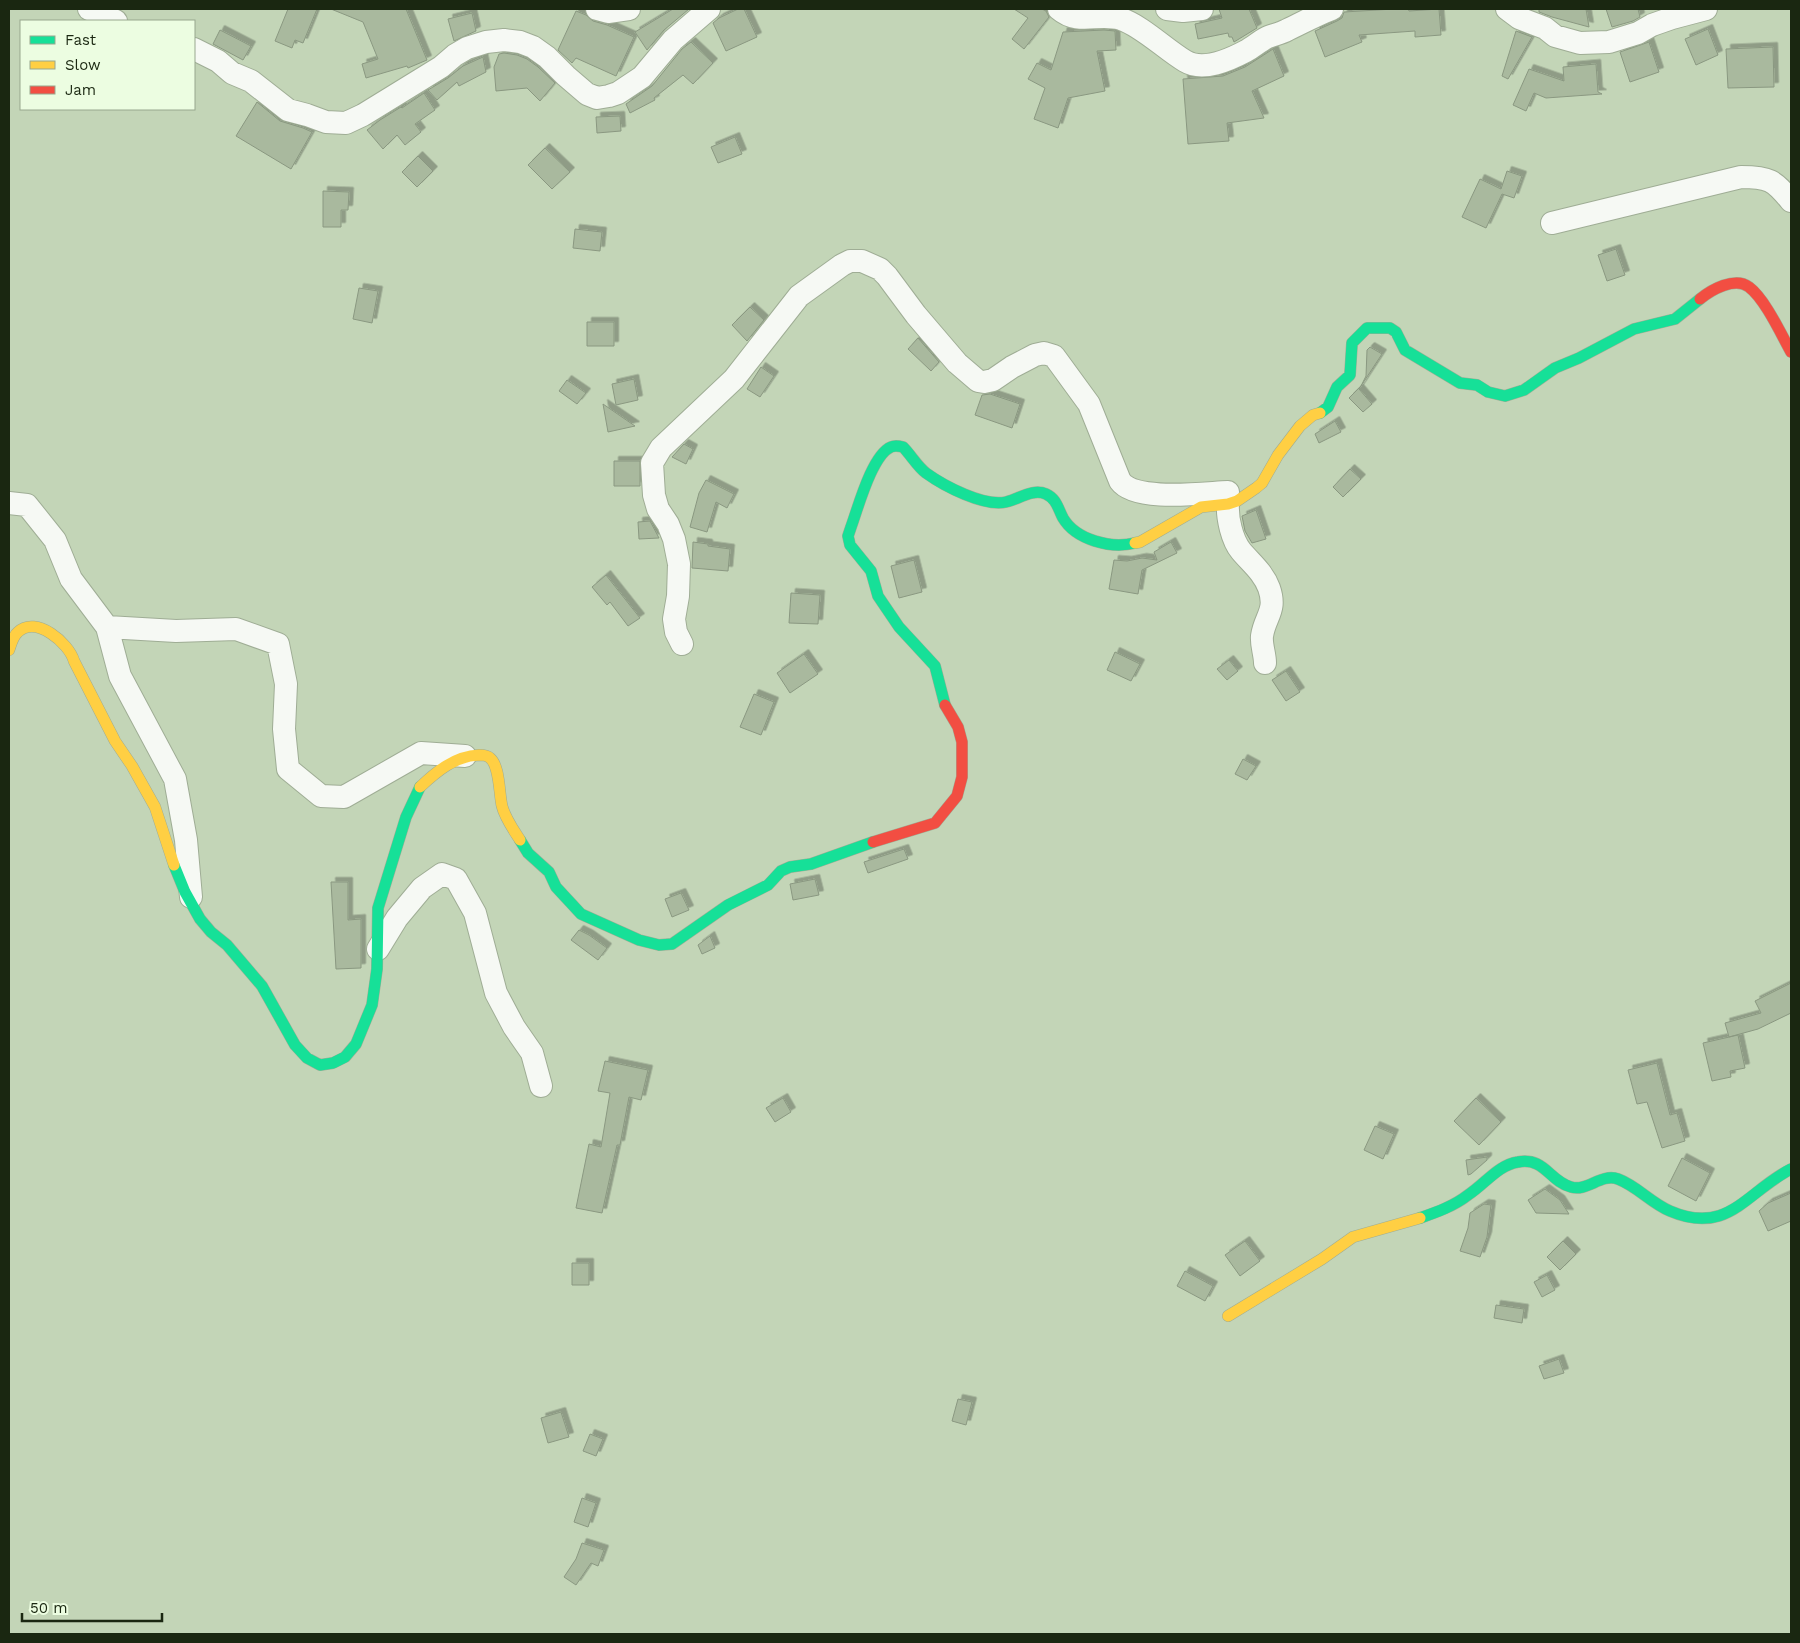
<svg xmlns="http://www.w3.org/2000/svg" width="1800" height="1643" viewBox="0 0 1800 1643" font-family="'Work Sans',sans-serif">
  <defs>
    <filter id="shadow"><feDropShadow dx="4.5" dy="-4.5" stdDeviation="0" flood-color="#0004"/></filter>
  </defs>
  <rect width="100%" height="100%" fill="#c3d5b7"/>
  <path fill="#a9b99e" stroke="#8a9881" filter="url(#shadow)" d="M 288,9 L 317,9 L 303,43 L 295,40 L 292,48 L 275,41 Z
    M 331,9 L 406,9 L 427,60 L 408,68 L 407,66 L 366,78 L 362,64 L 378,59 L 363,22 Z
    M 673,9 L 689,9 L 664,30 L 647,50 L 635,32 Z
    M 738,9 L 744,9 L 757,37 L 726,51 L 713,23 L 719,18 Z
    M 1014,9 L 1042,9 L 1046,11 L 1049,17 L 1024,49 L 1012,39 L 1028,18 Z
    M 1219,9 L 1249,9 L 1257,28 L 1234,42 L 1232,37 L 1229,37 L 1228,33 L 1198,39 L 1195,24 L 1222,18 Z
    M 1394,9 L 1408,9 L 1409,11 L 1439,9 L 1441,35 L 1415,37 L 1415,31 L 1359,35 L 1362,42 L 1325,57 L 1315,31 L 1337,21 L 1342,18 L 1344,12 Z
    M 1539,9 L 1586,9 L 1589,27 L 1552,17 L 1539,12 Z
    M 1606,9 L 1638,9 L 1640,17 L 1633,21 L 1612,27 Z
    M 576,11 L 586,15 L 593,21 L 607,25 L 634,37 L 616,76 L 576,58 L 572,63 L 558,50 Z
    M 472,13 L 476,31 L 454,41 L 448,19 Z
    M 1708,29 L 1718,55 L 1696,65 L 1685,39 Z
    M 220,30 L 251,46 L 243,60 L 213,44 Z
    M 1104,30 L 1115,31 L 1116,50 L 1097,51 L 1105,91 L 1068,98 L 1058,128 L 1034,119 L 1045,88 L 1028,79 L 1037,63 L 1051,70 L 1063,32 Z
    M 1516,31 L 1532,37 L 1508,79 L 1502,76 Z
    M 691,42 L 713,63 L 693,84 L 683,75 L 654,98 L 655,100 L 630,113 L 626,104 L 652,86 L 682,49 Z
    M 1649,42 L 1659,72 L 1630,82 L 1620,52 Z
    M 1773,47 L 1774,87 L 1728,88 L 1726,49 Z
    M 1273,49 L 1284,76 L 1252,91 L 1264,118 L 1227,123 L 1229,141 L 1188,144 L 1183,79 L 1223,76 L 1245,67 Z
    M 504,53 L 517,55 L 527,59 L 538,67 L 555,83 L 540,101 L 527,88 L 496,91 L 494,67 L 499,54 Z
    M 483,57 L 486,72 L 459,86 L 457,82 L 437,100 L 428,90 L 448,78 L 463,66 Z
    M 1596,64 L 1598,92 L 1602,94 L 1546,98 L 1534,93 L 1526,111 L 1513,105 L 1529,69 L 1564,81 L 1563,67 Z
    M 424,93 L 435,110 L 415,124 L 421,132 L 405,145 L 397,135 L 383,149 L 367,130 L 380,120 L 401,107 L 402,108 Z
    M 257,102 L 280,121 L 303,128 L 312,132 L 291,169 L 236,136 Z
    M 620,116 L 621,131 L 597,133 L 596,117 Z
    M 735,137 L 742,154 L 718,163 L 711,147 Z
    M 545,148 L 570,172 L 552,189 L 528,165 Z
    M 418,156 L 433,171 L 417,187 L 402,172 Z
    M 1507,171 L 1522,176 L 1514,198 L 1502,194 L 1486,228 L 1462,217 L 1480,179 L 1501,189 Z
    M 323,191 L 349,192 L 348,210 L 341,210 L 341,227 L 323,227 Z
    M 575,229 L 602,232 L 600,251 L 573,248 Z
    M 1616,249 L 1625,275 L 1607,281 L 1598,255 Z
    M 359,288 L 378,291 L 372,323 L 353,319 Z
    M 750,307 L 764,320 L 747,341 L 732,325 Z
    M 587,322 L 614,322 L 614,346 L 587,346 Z
    M 918,338 L 939,362 L 931,371 L 908,349 Z
    M 1370,347 L 1382,354 L 1361,386 L 1366,376 L 1367,350 Z
    M 761,367 L 774,376 L 760,397 L 747,389 Z
    M 634,379 L 638,400 L 616,405 L 612,384 Z
    M 567,380 L 586,393 L 577,404 L 559,391 Z
    M 1361,386 L 1359,389 L 1372,404 L 1363,412 L 1349,398 Z
    M 990,394 L 1020,404 L 1012,428 L 975,415 L 982,395 Z
    M 603,404 L 635,426 L 608,432 Z
    M 1335,421 L 1341,432 L 1319,443 L 1315,434 Z
    M 684,444 L 693,449 L 686,464 L 672,457 Z
    M 614,461 L 640,461 L 640,486 L 614,486 Z
    M 1350,469 L 1361,479 L 1343,497 L 1333,487 Z
    M 706,480 L 734,494 L 727,508 L 716,502 L 707,532 L 690,527 L 699,493 Z
    M 1256,510 L 1266,539 L 1252,543 L 1245,531 L 1242,516 Z
    M 650,521 L 659,538 L 639,539 L 638,522 Z
    M 693,542 L 708,544 L 708,546 L 730,549 L 728,571 L 692,568 Z
    M 1171,542 L 1177,553 L 1142,570 L 1138,594 L 1109,589 L 1114,560 L 1127,561 L 1142,558 L 1157,560 L 1154,552 Z
    M 914,560 L 922,592 L 899,598 L 891,566 Z
    M 606,575 L 640,618 L 628,626 L 610,602 L 607,605 L 592,587 Z
    M 791,593 L 820,595 L 818,624 L 789,623 Z
    M 1115,652 L 1140,664 L 1131,681 L 1107,670 Z
    M 804,654 L 818,674 L 790,693 L 777,673 Z
    M 1229,660 L 1238,671 L 1227,680 L 1217,669 Z
    M 1286,671 L 1300,692 L 1286,701 L 1272,680 Z
    M 754,694 L 774,702 L 761,735 L 740,727 Z
    M 1243,759 L 1256,766 L 1247,780 L 1235,774 Z
    M 904,849 L 908,859 L 868,873 L 864,862 Z
    M 815,879 L 819,895 L 793,900 L 790,884 Z
    M 331,882 L 348,882 L 348,920 L 361,919 L 361,968 L 336,969 Z
    M 681,893 L 689,910 L 672,917 L 665,899 Z
    M 579,930 L 589,935 L 607,948 L 598,960 L 571,940 Z
    M 710,936 L 715,948 L 702,954 L 698,945 Z
    M 1791,983 L 1791,1013 L 1758,1029 L 1729,1037 L 1725,1023 L 1761,1013 L 1755,1001 Z
    M 1738,1035 L 1745,1068 L 1730,1071 L 1731,1077 L 1712,1081 L 1703,1043 Z
    M 605,1061 L 648,1070 L 641,1100 L 629,1097 L 620,1145 L 617,1145 L 602,1213 L 576,1208 L 589,1144 L 601,1147 L 610,1093 L 598,1091 Z
    M 1657,1063 L 1670,1115 L 1677,1113 L 1685,1141 L 1662,1148 L 1647,1102 L 1637,1104 L 1628,1070 Z
    M 783,1098 L 791,1112 L 775,1122 L 766,1108 Z
    M 1476,1098 L 1501,1122 L 1479,1145 L 1454,1121 Z
    M 1375,1126 L 1394,1134 L 1383,1159 L 1364,1150 Z
    M 1487,1157 L 1487,1160 L 1471,1174 L 1468,1175 L 1466,1160 Z
    M 1682,1158 L 1710,1173 L 1696,1201 L 1668,1186 Z
    M 1545,1189 L 1560,1200 L 1569,1214 L 1536,1213 L 1528,1200 Z
    M 1791,1193 L 1791,1221 L 1768,1231 L 1759,1211 L 1768,1203 Z
    M 1484,1204 L 1491,1205 L 1487,1237 L 1480,1257 L 1460,1251 L 1468,1228 L 1470,1213 Z
    M 1245,1241 L 1260,1261 L 1240,1276 L 1225,1255 Z
    M 1563,1241 L 1576,1254 L 1560,1270 L 1547,1257 Z
    M 572,1263 L 589,1263 L 589,1285 L 572,1285 Z
    M 1185,1271 L 1213,1286 L 1205,1301 L 1177,1286 Z
    M 1547,1275 L 1555,1290 L 1542,1297 L 1534,1282 Z
    M 1496,1305 L 1524,1309 L 1522,1323 L 1494,1318 Z
    M 1559,1359 L 1564,1373 L 1544,1379 L 1539,1366 Z
    M 958,1399 L 972,1402 L 966,1425 L 952,1421 Z
    M 561,1412 L 569,1437 L 548,1443 L 541,1418 Z
    M 590,1434 L 603,1439 L 596,1456 L 583,1451 Z
    M 582,1498 L 596,1503 L 588,1527 L 574,1522 Z
    M 582,1543 L 604,1550 L 598,1566 L 591,1563 L 576,1585 L 564,1577 L 576,1559 Z"/>
  <g fill="none" stroke-linecap="round" stroke-linejoin="round">
    <g stroke="#9fad95" stroke-width="24">
      <path id="street" d="M 89,9 L 116,21
        M 597,9 L 608,12 L 629,9
        M 1059,9 C 1079,26 1098,12 1121,19 C 1142,26 1165,49 1185,61 C 1203,72 1229,60 1246,51 C 1253,47 1259,42 1266,38 C 1272,35 1280,34 1287,30 C 1302,23 1316,15 1332,9
        M 1167,9 L 1183,11 L 1202,9
        M 1507,9 L 1519,18 L 1545,28 L 1555,36 L 1580,43 L 1609,42 L 1638,33 L 1652,25 L 1672,18 L 1706,9
        M 194,49 L 218,61 L 232,73 L 251,81 L 288,110 L 307,115 L 326,122 L 346,123 L 363,115 L 441,67 L 455,55 L 467,48 L 486,42 L 504,40 L 520,42 L 533,47 L 547,57 L 566,76 L 587,94 L 597,98 L 609,96 L 618,93 L 642,77 L 673,40 L 709,9
        M 1552,223 L 1741,177 C 1769,177 1774,180 1791,201
        M 9,503 L 27,505 L 55,540 L 71,579 L 107,627 L 176,631 L 236,629 L 278,644 L 286,684 L 284,729 L 288,769 L 321,796 L 344,797 L 421,753 L 465,756
        M 1228,504 C 1227,518 1232,540 1241,551 C 1251,563 1263,572 1269,588 C 1277,611 1265,616 1262,636 C 1261,645 1265,654 1265,663
        M 107,627 L 120,676 L 175,779 L 186,840 L 191,897
        M 682,644 L 676,632 L 674,619 L 678,596 L 679,564 L 674,539 L 668,524 L 658,509 L 654,495 L 652,463 L 661,448 L 734,379 L 799,296 L 842,265 L 850,261 L 862,261 L 880,269 L 887,276 L 916,315 L 957,363 L 978,381 L 984,382 L 993,380 L 1012,367 L 1035,355 L 1044,353 L 1054,356 L 1089,404 L 1120,481 C 1135,502 1203,493 1228,492
        M 378,949 L 397,918 L 422,888 L 442,874 L 456,879 L 475,913 L 496,993 L 514,1027 L 532,1053 L 541,1086"/>
    </g>
    <g stroke="#9fad95" stroke-width="12">
      <path id="fast" d="M 1320,413 L 1328,407 L 1337,387 L 1350,375 L 1352,343 L 1367,328 L 1390,328 L 1396,332 L 1405,350 L 1460,383 L 1477,385 L 1488,392 L 1505,396 L 1524,390 L 1555,368 L 1579,358 L 1634,329 L 1675,319 L 1700,299
        M 945,705 L 935,666 L 899,627 L 878,596 L 871,571 L 850,545 L 848,536 L 851,527 C 858,508 872,455 891,447 C 895,445 899,446 903,447 C 911,455 917,466 926,473 C 944,486 984,507 1006,502 C 1019,499 1033,488 1046,494 C 1057,499 1058,509 1063,518 C 1076,540 1111,549 1135,543
        M 520,840 L 528,853 L 549,872 L 556,887 L 581,914 L 639,940 L 659,945 L 672,944 L 728,905 L 768,885 L 781,871 L 790,867 L 811,864 L 873,842
        M 174,865 L 185,892 L 200,919 L 211,932 L 227,945 L 262,986 L 295,1045 L 307,1058 L 320,1065 L 333,1063 L 345,1057 L 356,1044 L 372,1005 L 377,969 L 378,908 L 406,817 L 420,787
        M 1420,1218 C 1437,1212 1454,1206 1468,1195 C 1485,1184 1498,1165 1518,1162 C 1545,1157 1549,1181 1571,1187 C 1587,1192 1601,1173 1618,1179 C 1637,1186 1651,1203 1670,1211 C 1728,1236 1746,1192 1791,1169"/>
    </g>
    <g stroke="#9fad95" stroke-width="12">
      <path id="slow" d="M 1135,543 L 1140,542 L 1201,507 L 1228,504 L 1237,501 L 1256,488 L 1262,483 L 1278,455 L 1300,426 L 1313,415 L 1320,413
        M 9,650 C 11,644 13,636 18,632 C 36,615 69,643 74,661 L 115,741 L 132,766 L 155,807 L 174,865
        M 420,787 C 437,771 455,756 479,755 C 483,755 487,755 490,758 C 500,766 499,794 502,806 C 505,818 513,829 520,840
        M 1228,1316 L 1322,1259 L 1353,1237 L 1420,1218"/>
    </g>
    <g stroke="#9fad95" stroke-width="12">
      <path id="jam" d="M 1700,299 C 1711,290 1735,276 1749,287 C 1765,299 1781,334 1791,352
        M 873,842 L 935,823 L 957,796 L 962,777 L 962,742 L 958,727 L 945,705"/>
    </g>
    <use href="#street" stroke="#f6f9f4" stroke-width="22"/>
    <use href="#fast" stroke="#16e098" stroke-width="11"/>
    <use href="#slow" stroke="#ffcf43" stroke-width="11"/>
    <use href="#jam" stroke="#f24e42" stroke-width="11"/>
  </g>
  <rect width="1800" height="1643" fill="none" stroke="#1a2711" stroke-width="20"/>
  <rect x="20" y="20" width="175" height="90" fill="#ecfde1" stroke="#98a78e"/>
  <rect x="30" y="36" width="25" height="8" fill="#16e098" stroke="#98a78e"/>
  <text x="65" y="45" font-size="15" fill="#1a2711">Fast</text>
  <rect x="30" y="61" width="25" height="8" fill="#ffcf43" stroke="#98a78e"/>
  <text x="65" y="70" font-size="15" fill="#1a2711">Slow</text>
  <rect x="30" y="86" width="25" height="8" fill="#f24e42" stroke="#98a78e"/>
  <text x="65" y="95" font-size="15" fill="#1a2711">Jam</text>
  <path d="M22 1613v8h140v-8" fill="none" stroke="#1a2711" stroke-width="2.5"/>
  <text x="30" y="1613" font-size="15" fill="#1a2711" stroke="#ecfde1" stroke-width="4" paint-order="stroke">50 m</text>
</svg>
